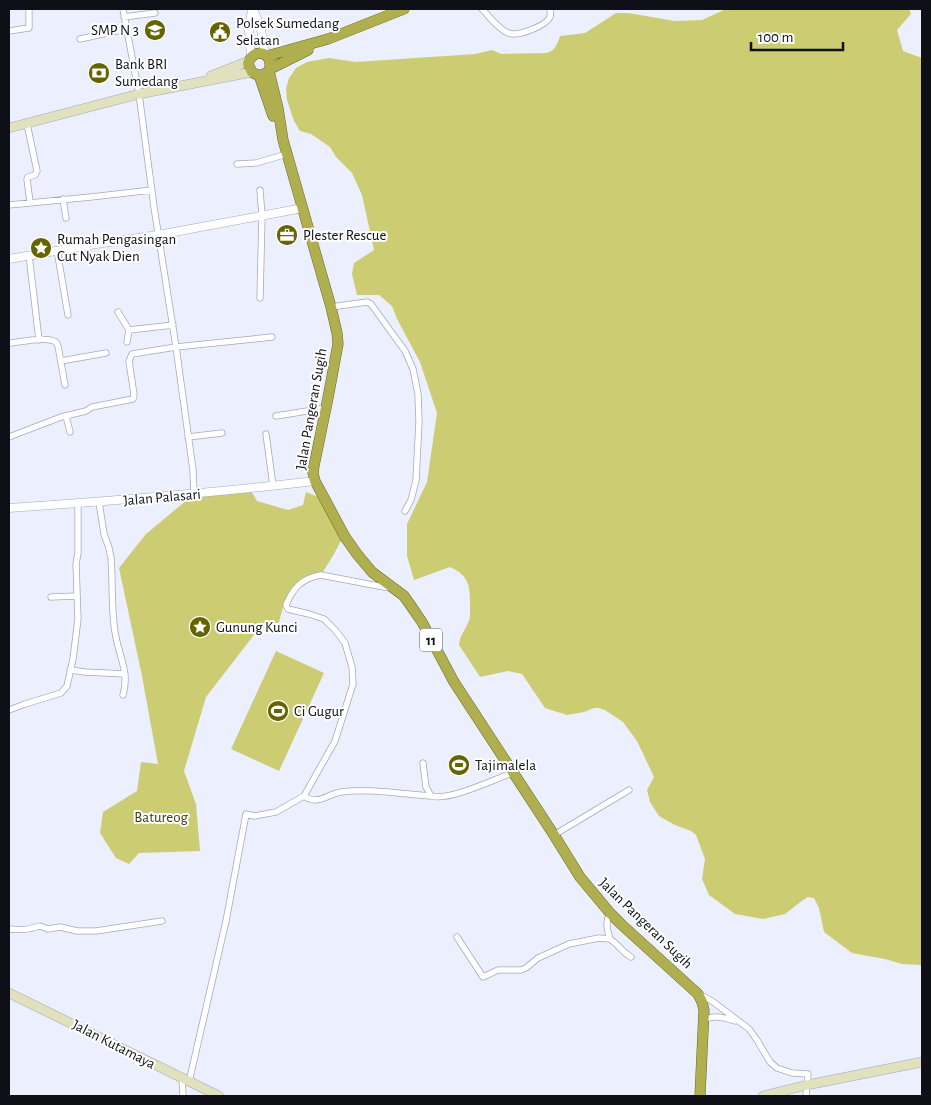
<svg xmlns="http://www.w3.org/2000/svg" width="931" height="1105" viewBox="0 0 931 1105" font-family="'Alegreya Sans',sans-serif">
  <rect width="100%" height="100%" fill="#eceffe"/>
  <path fill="#cccd72" d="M 726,9 L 909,9 L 911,14 L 897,30 L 903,51 L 922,58 L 922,965 L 902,964 L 885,959 L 852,953 L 824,932 L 819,908 L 814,898 L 808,897 L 803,900 L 785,914 L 763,919 L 735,914 L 709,895 L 702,879 L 705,859 L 696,835 L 691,831 L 675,825 L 659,816 L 650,802 L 647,790 L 654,777 L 637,741 L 623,722 L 605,710 L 599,708 L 594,708 L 584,712 L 567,715 L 545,708 L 522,674 L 508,671 L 480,677 L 459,645 C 460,635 464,632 468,623 C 471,618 470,612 470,607 C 470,587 470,576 450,567 L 414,580 L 407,556 L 407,524 L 427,482 L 437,413 L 420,362 L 397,319 L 392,306 L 379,295 L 357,295 L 352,274 L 354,263 L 374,250 L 362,195 L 352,173 L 336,157 L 330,147 L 311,134 L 300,131 L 294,121 L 287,100 L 286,89 L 289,78 L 296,68 L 307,62 L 329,58 L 356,62 L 475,54 L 492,50 L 501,54 L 546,53 C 555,51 557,45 560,36 L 585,33 L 616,13 L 628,13 L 675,21 L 702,20 Z
    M 250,489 L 257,501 L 288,510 L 303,505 L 306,492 L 328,501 L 345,533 L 334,554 L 321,575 L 296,590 L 284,604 L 279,622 L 257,631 L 206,697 L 184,771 L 196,804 L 200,851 L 139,853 L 129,864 L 116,858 L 100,833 L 103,812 L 137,791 L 141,762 L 158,764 L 142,676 L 119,568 L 146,534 L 194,494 Z
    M 276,651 L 324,673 L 279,771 L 231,749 Z"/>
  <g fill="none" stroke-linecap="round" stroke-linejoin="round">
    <g stroke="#a4a8c0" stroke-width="7">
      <path id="minor" d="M 123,9 L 139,94 L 154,207 L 176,347 L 193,470 L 194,494
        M 482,9 C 489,16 498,29 508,33 C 517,37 546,26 550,17 C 551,14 550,12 550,9
        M 124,17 L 155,13
        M 9,31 L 29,28 L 29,9
        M 80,39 L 126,29
        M 27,124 L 37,171 L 35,175 L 28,177 L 27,179 L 30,202
        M 237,164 L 256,163 L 287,154
        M 63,199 L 66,218
        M 9,205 L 91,197 L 152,190
        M 57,250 L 68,315
        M 29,255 L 39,340
        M 260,298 L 262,216 L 260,190
        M 331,307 L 367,302 L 371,304 L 405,351 L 413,369 L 418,394 L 419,422 L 416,480 L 411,500 L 405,511
        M 118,312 L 129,330 L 173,325
        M 127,342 L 129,330
        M 9,343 C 23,342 43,336 56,342 L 58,346 L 65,385
        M 61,361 L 106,353
        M 66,416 L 70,432
        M 276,416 L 326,408
        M 266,434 L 273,486
        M 9,437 L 61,417 L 86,411 L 92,407 L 133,399 L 134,395 L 129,361 L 132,354 L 176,347 L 272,337
        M 188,437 L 222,433
        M 99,502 L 104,534 L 109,548 L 111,558 C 113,582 111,608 115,632 C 118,654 130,672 123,695
        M 51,597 L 77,596
        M 70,670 L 85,672 L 125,674
        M 9,710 L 25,704 L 61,693 L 67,686 L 73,659 L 78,619 L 76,564 L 78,553 L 78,503
        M 423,763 L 426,787 L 431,796 C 449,801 493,780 512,773
        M 304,796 C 318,806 327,794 341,792 C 367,788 404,794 431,796
        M 554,835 L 629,790
        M 9,929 C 24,930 26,930 40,926 L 48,929 L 60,927 L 77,931 L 96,931 L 162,921
        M 457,937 L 483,977 L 498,970 L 521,970 L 526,968 L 538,958 L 569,944 L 599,938 L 610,939 C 607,929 605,922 610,913
        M 610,939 C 619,945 622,952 631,957
        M 699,994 L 712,1001 L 749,1029 L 757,1040 L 770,1062 L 777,1068 L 792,1073 L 808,1074 L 806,1096
        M 704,1020 C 713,1014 725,1018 735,1021
        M 182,1079 L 183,1096
        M 189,1082 L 226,921 L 246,814 L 254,816 L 276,812 L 304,796 L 335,741 L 353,684 L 352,667 L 345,643 L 336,631 L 324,619 L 309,614 L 288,609 L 286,605 C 293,588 302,578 321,575 L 373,585 L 390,588"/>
    </g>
    <g stroke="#a4a8c0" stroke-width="9">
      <path id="tertiary" d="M 253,9 L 261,29 L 265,55
        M 251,57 L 249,30 L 252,9
        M 9,259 L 96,244 L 158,235 L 303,208
        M 9,508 C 111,501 213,493 315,481"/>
    </g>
    <g stroke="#a4a8c0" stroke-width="10">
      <path id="secondary" d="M 211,76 L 249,61
        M 9,128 L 139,94 L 252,72
        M 9,993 L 219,1096
        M 763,1096 L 807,1085 L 922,1062"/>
    </g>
    <g stroke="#6a6a1f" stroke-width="11">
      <path id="trunk" d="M 267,56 L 328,39 L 404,9
        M 270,69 L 308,50
        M 269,71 C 263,75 258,77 252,72 L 248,64 C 253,46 275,52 269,71 L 278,108 L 283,140 L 331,307 L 337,333 L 338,344 L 328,398 L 314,466 L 313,473 L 315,481 L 345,537 L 357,554 L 372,572 L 404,596 L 411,606 L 422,622 L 454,682 L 554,835 L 580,877 L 610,913 L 622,925 L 698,994 L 702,1002 L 704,1010 L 700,1096
        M 259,75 L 273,116"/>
    </g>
    <use href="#minor" stroke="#fff" stroke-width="5.5"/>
    <use href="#tertiary" stroke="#fff" stroke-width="8"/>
    <use href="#secondary" stroke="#e1e1bd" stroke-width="9"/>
    <use href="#trunk" stroke="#afaf4f" stroke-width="10"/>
  </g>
  <defs>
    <g id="school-disc" transform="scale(1.125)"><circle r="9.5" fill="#656500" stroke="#fff"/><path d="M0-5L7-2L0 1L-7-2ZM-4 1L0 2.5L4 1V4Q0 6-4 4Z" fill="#fff"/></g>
    <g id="civic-disc" transform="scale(1.125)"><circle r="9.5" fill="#656500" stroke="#fff"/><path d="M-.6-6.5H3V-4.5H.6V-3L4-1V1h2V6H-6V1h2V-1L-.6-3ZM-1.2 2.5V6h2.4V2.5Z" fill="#fff"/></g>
    <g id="bank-disc" transform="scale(1.125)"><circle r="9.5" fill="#656500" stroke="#fff"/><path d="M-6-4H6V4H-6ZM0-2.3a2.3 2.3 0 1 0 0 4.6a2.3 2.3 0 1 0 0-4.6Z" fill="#fff"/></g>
    <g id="office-disc" transform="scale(1.125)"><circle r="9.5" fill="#656500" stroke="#fff"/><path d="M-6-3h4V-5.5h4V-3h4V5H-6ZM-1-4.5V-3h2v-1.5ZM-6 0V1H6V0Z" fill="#fff"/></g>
    <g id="sight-disc" transform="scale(1.125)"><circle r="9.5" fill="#656500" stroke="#fff"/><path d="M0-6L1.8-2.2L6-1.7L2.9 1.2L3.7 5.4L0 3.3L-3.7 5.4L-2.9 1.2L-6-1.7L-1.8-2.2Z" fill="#fff"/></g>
    <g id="stadium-disc" transform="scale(1.125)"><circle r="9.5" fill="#656500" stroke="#fff"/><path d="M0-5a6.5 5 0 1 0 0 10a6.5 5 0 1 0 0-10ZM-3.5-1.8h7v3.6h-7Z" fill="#fff"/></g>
  </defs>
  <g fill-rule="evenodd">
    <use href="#school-disc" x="155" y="30"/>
    <use href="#civic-disc" x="220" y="32"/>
    <use href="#bank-disc" x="99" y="73"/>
    <use href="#office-disc" x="287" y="235"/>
    <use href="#sight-disc" x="41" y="248"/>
    <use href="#sight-disc" x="200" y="627"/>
    <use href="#stadium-disc" x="278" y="711"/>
    <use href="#stadium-disc" x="459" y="765"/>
  </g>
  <g text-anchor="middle" stroke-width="4" stroke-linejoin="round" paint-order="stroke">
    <rect fill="#fff" stroke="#56575d" stroke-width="1" x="420" y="628.5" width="22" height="23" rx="4"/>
    <g font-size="14" font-weight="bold" fill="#0e0f17">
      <text x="431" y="645">11</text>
    </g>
    <g font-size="15" fill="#0e0f17" stroke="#fff" text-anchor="start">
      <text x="236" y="28">Polsek Sumedang<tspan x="236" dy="17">Selatan</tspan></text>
      <text x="139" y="35" text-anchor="end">SMP N 3</text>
      <text x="115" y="69">Bank BRI<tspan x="115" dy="17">Sumedang</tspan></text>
      <text x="303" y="240">Plester Rescue</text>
      <text x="57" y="244">Rumah Pengasingan<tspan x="57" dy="17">Cut Nyak Dien</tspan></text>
      <text x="216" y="632">Gunung Kunci</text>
      <text x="294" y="716">Ci Gugur</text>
      <text x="475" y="770">Tajimalela</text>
    </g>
    <g font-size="15" fill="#0e0f17" stroke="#fff">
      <text transform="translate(311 409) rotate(-80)" y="5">Jalan Pangeran Sugih</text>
      <text transform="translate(162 497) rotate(-5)" y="5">Jalan Palasari</text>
      <text transform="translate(646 923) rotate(44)" y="5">Jalan Pangeran Sugih</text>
      <text transform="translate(114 1044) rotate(27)" y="5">Jalan Kutamaya</text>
    </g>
    <g font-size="15" fill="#3c3c14" stroke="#fff">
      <text x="161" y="822">Batureog</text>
    </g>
  </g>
  <rect width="931" height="1105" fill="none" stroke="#0e0f17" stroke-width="20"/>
  <path d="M751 42v8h92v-8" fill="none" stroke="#0e0f17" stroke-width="2.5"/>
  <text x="758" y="42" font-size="15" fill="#0e0f17" stroke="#ffffff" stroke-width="4" paint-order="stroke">100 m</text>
</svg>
